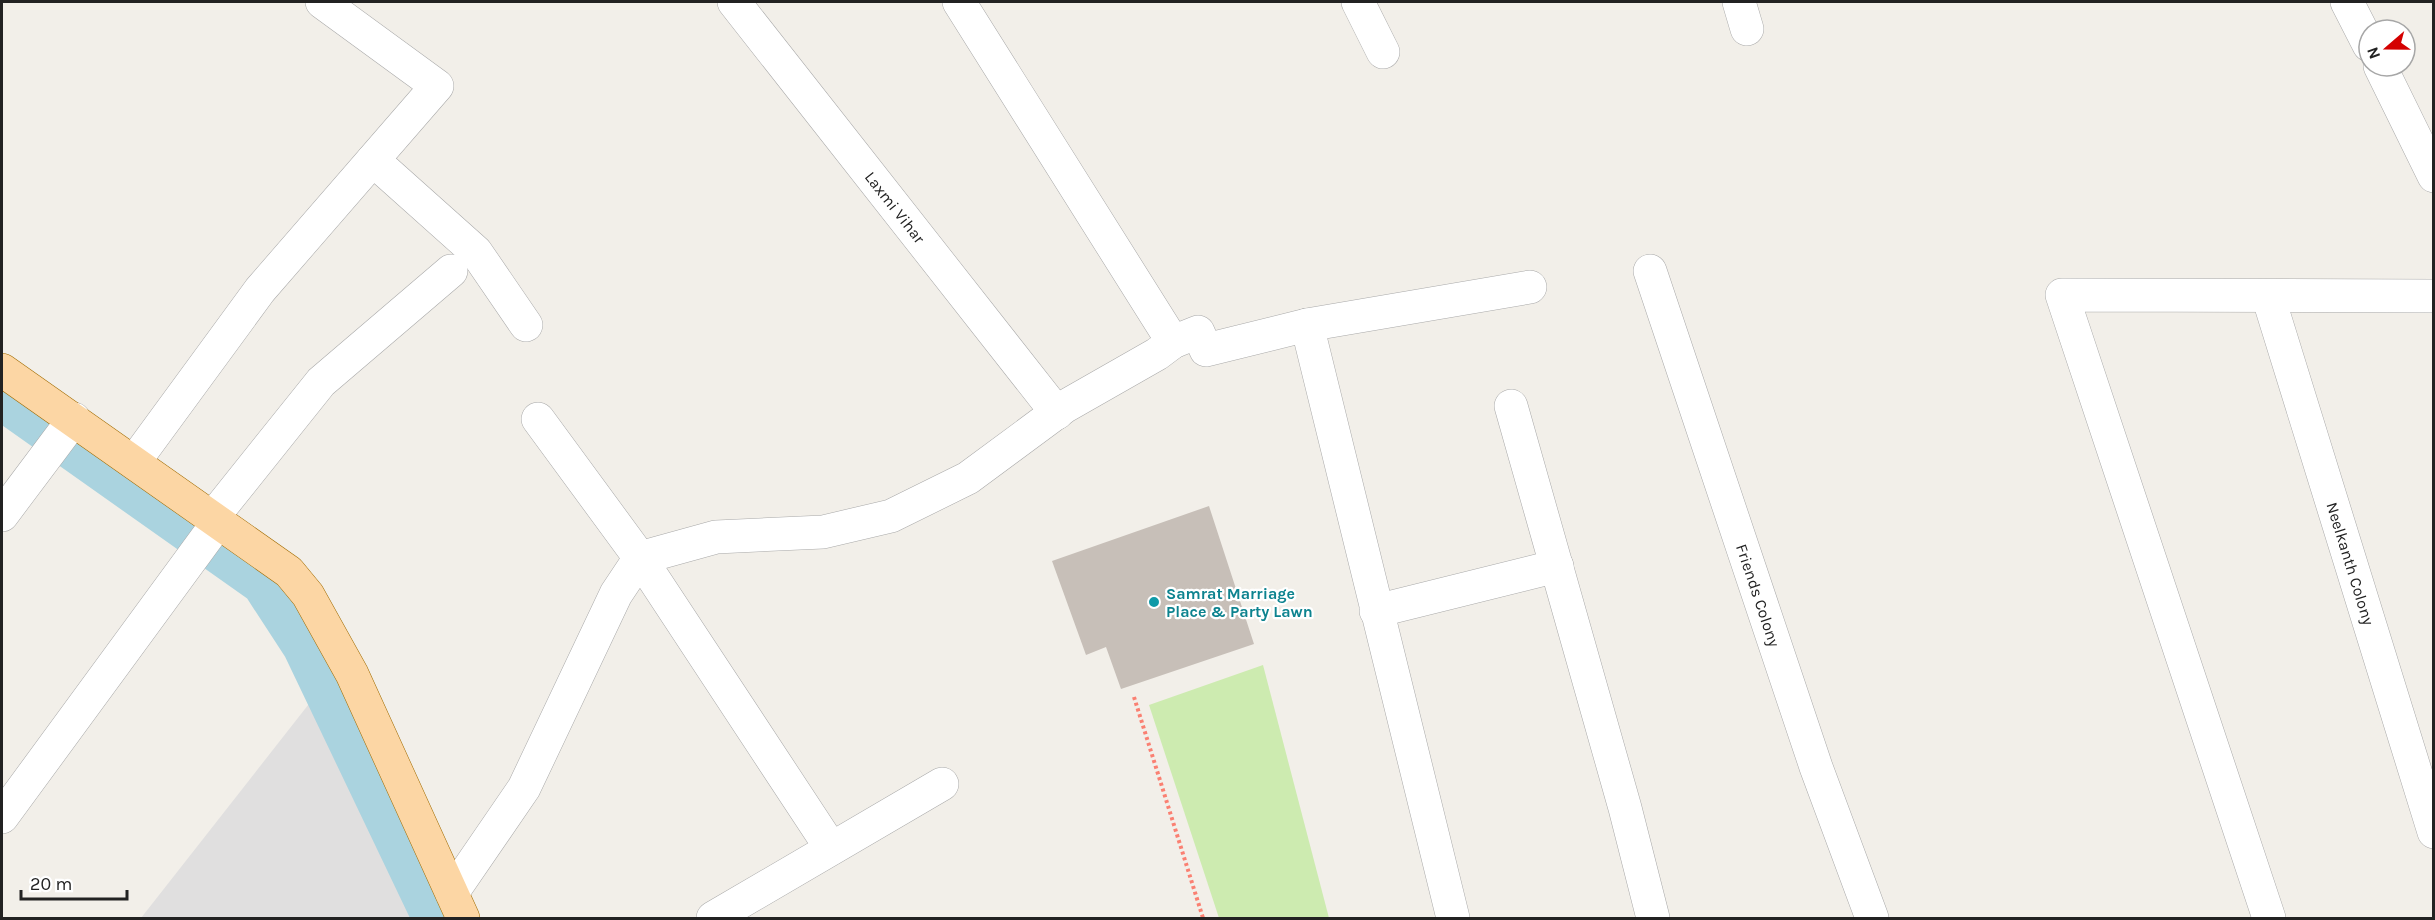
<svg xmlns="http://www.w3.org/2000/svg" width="2435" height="920" viewBox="0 0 2435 920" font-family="Karla,sans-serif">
  <rect width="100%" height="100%" fill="#f2efe9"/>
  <path fill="#e0dfdf" d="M 312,700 L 416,918 L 141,918 Z"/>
  <path fill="#cdebb0" d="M 1263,665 L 1329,918 L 1219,918 L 1149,705 Z"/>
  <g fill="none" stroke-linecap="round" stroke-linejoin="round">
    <path stroke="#aad3df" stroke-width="38" d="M 2,402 L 261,585 L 302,648 L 431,918"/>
  </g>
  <path fill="#c7bfb8" d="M 1209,506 L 1254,644 L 1121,689 L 1106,647 L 1086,655 L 1052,561 Z"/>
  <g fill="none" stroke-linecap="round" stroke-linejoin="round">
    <g stroke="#a9a9a9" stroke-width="34">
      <g id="minor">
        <path id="s1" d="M 734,2 L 1057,413"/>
        <path d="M 959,2 L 1173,342"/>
        <path d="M 1358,2 L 1383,52"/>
        <path d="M 1739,2 L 1747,29"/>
        <path d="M 2347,2 L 2369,45"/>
        <path d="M 2380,66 L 2434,176"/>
        <path d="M 373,160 L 476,252 L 526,325"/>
        <path id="s2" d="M 1650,271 L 1816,767 L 1872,918"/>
        <path id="s3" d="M 2268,296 L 2434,832"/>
        <path d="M 1307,325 L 1453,918"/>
        <path d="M 1511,406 L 1625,808 L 1653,918"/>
        <path d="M 538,419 L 640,558 L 831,848"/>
        <path d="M 134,462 L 260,290 L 437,86 L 322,2"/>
        <path d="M 2,515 L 74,419"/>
        <path d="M 213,517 L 321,382 L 451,271"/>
        <path d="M 1376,611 L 1557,566"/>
        <path d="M 2,817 L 219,521"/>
        <path d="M 452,893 L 524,788 L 616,594 L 640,558 L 716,537 L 823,532 L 891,516 L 968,478 L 1064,407 L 1157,354 L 1173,342 L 1198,332 L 1206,350 L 1307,325 L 1530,287"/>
        <path d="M 713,918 L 942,784"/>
        <path d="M 2269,918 L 2062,295 L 2434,296"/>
      </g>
    </g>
    <g stroke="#a06b00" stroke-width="34">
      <path id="major" d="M 2,370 L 289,572 L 308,595 L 352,674 L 463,918"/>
    </g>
    <path stroke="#fa8072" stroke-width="4" stroke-dasharray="3 3" stroke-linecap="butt" d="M 1134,697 L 1203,918"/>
    <use href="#minor" stroke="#fff" stroke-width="33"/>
    <use href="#major" stroke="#fcd6a4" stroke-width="33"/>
  </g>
  <circle fill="#0f9aa8" stroke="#fff" stroke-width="2" cx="1154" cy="602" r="6"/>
  <g text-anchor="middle" stroke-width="4.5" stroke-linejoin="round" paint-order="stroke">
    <g font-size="16" fill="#222" stroke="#fff">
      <text dy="6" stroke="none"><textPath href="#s1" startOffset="261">Laxmi Vihar</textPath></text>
      <text dy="6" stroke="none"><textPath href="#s3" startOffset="280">Neelkanth Colony</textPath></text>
      <text dy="6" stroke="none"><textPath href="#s2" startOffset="342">Friends Colony</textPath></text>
    </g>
    <g font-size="16" font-weight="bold" fill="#0d838f" stroke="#fff" text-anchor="start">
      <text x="1166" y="599">Samrat Marriage<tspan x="1166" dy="18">Place &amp; Party Lawn</tspan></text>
    </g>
  </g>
  <rect width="2435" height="920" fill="none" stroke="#222222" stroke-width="6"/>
  <g transform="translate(2387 48) rotate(250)"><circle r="28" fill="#ffffff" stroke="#a7a7a7" stroke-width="1.5"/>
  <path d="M0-4.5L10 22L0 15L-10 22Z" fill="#d40000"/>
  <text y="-9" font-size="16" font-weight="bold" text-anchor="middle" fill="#222222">N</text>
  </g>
  <path d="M21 890v9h106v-9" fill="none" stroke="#222222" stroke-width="3"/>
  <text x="30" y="890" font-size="18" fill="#222222" stroke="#ffffff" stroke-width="4.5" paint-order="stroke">20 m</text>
</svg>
